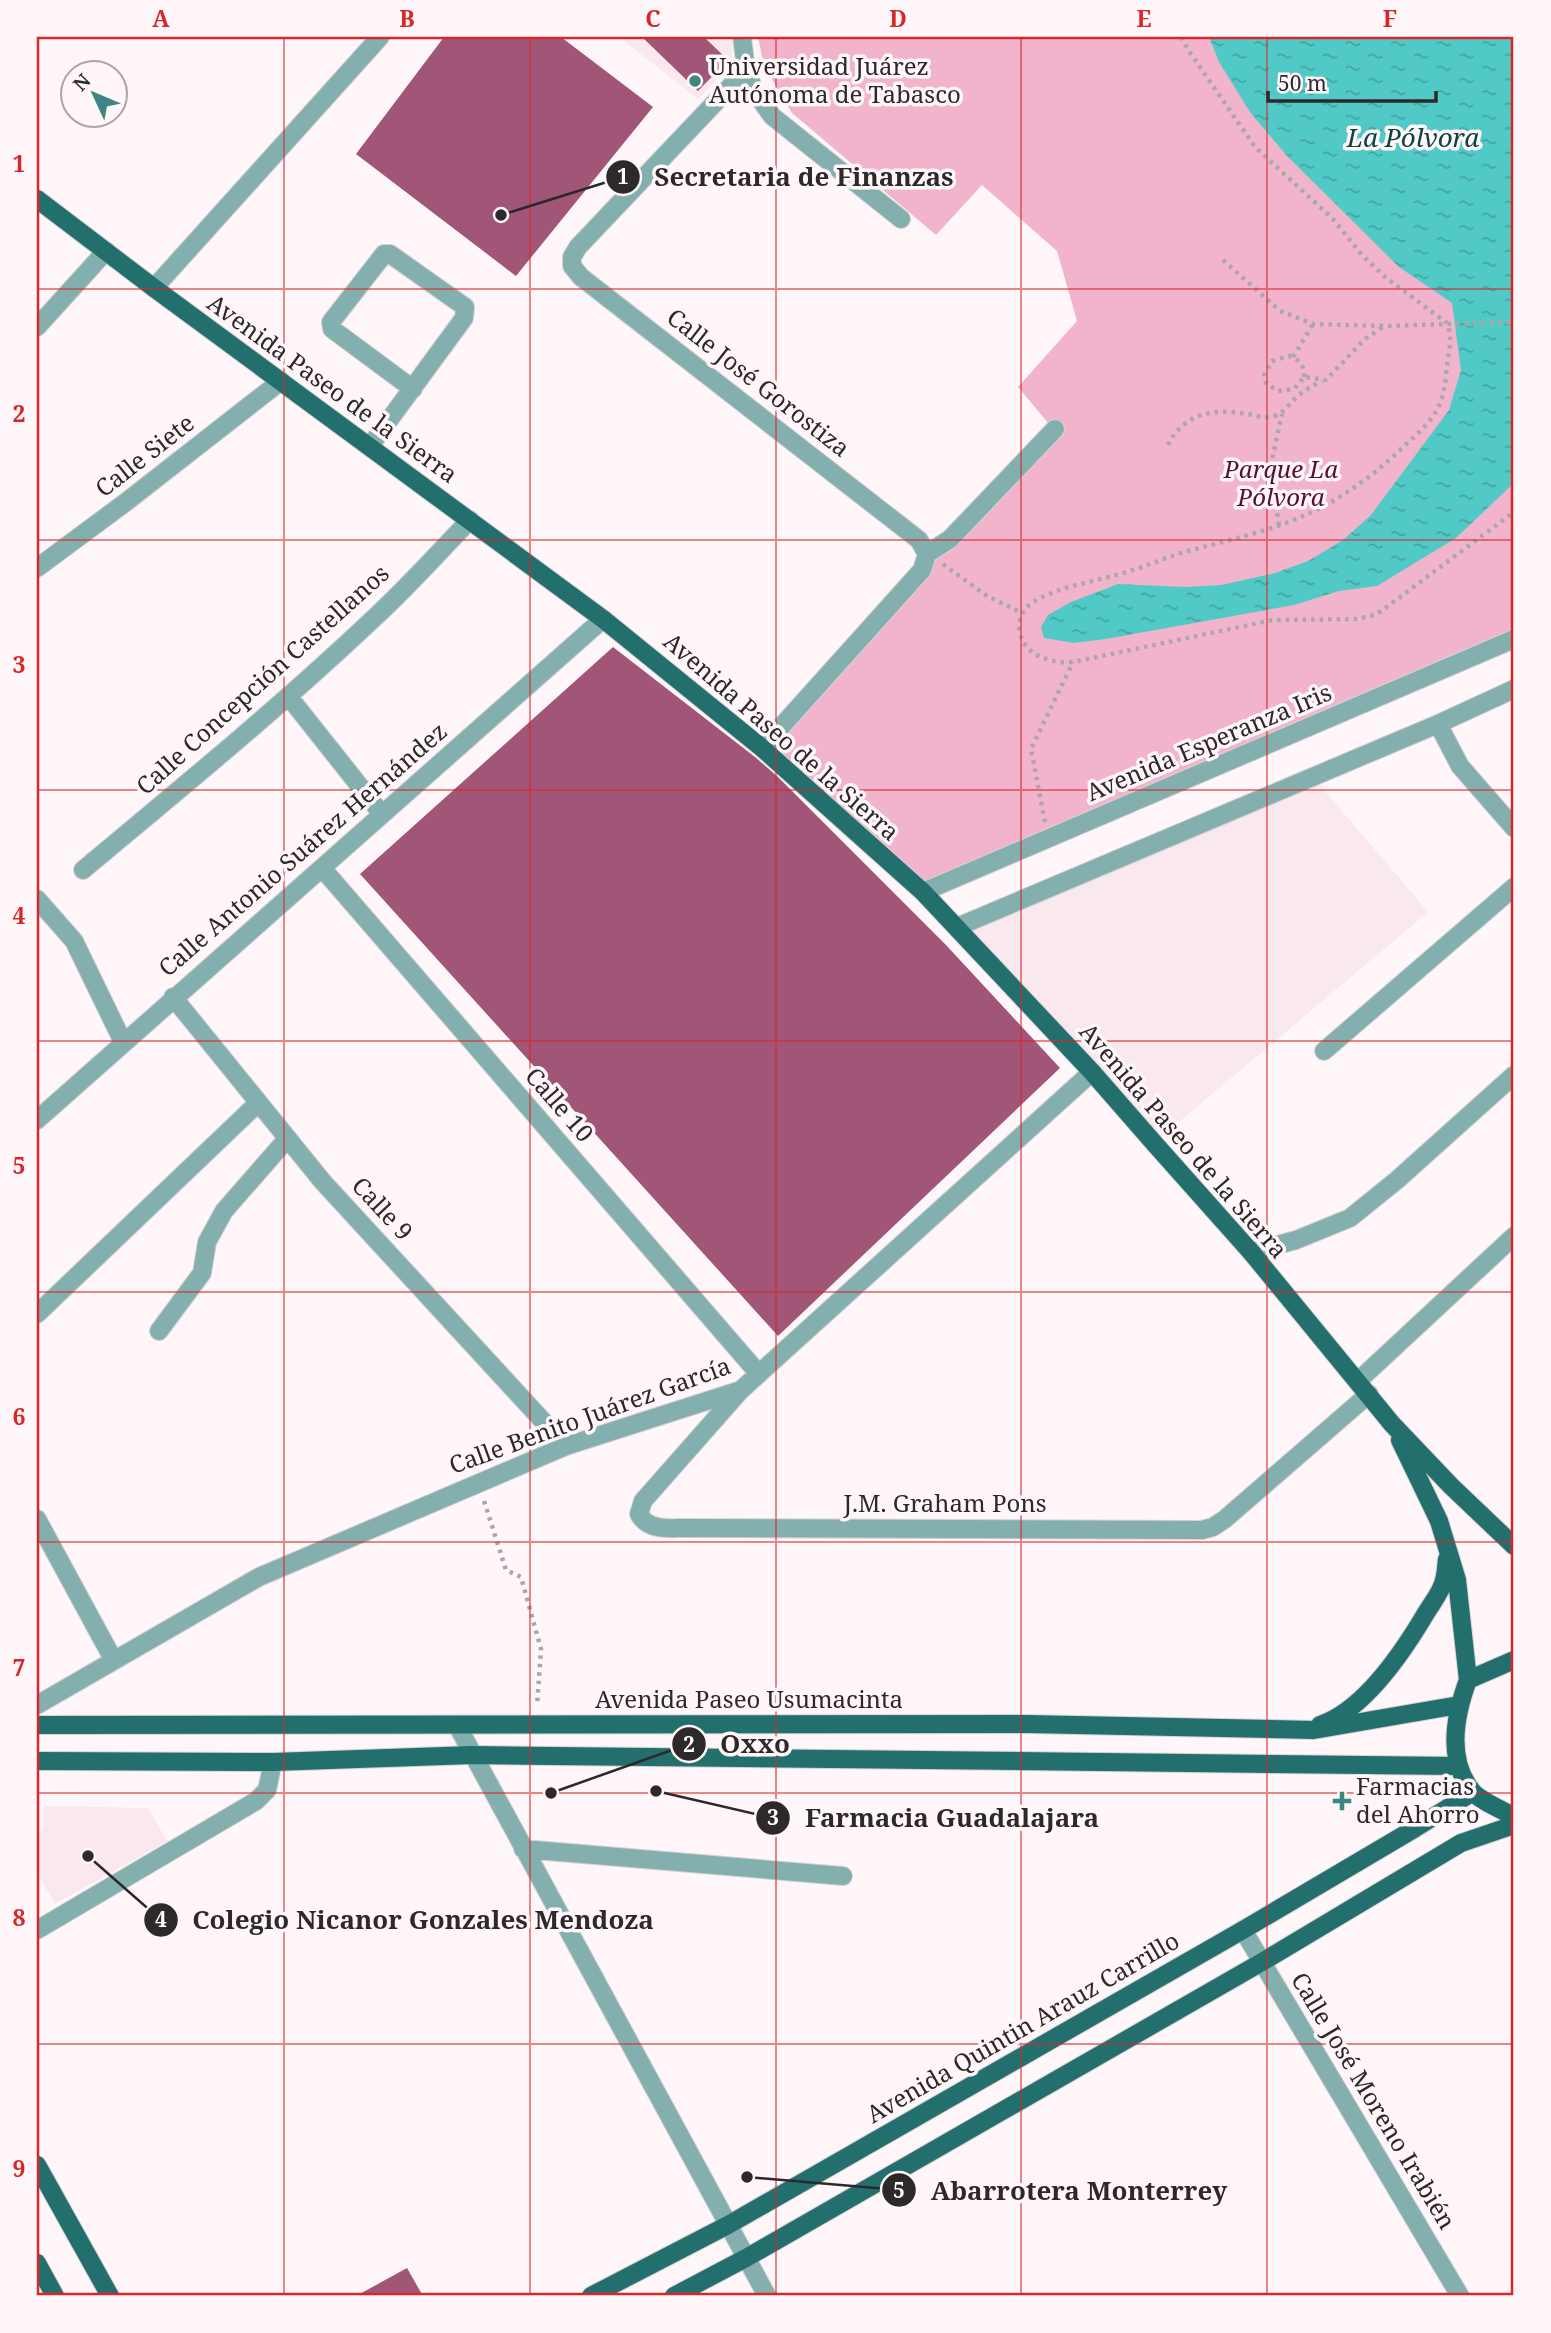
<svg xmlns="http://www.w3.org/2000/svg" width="1551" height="2333" viewBox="0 0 1551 2333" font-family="'Noto Serif',serif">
  <defs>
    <pattern id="water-ripples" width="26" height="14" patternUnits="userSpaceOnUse" patternTransform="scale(1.75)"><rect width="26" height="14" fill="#51cac7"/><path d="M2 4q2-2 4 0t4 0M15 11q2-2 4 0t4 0" fill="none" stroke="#44a4a2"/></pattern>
  </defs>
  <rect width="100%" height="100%" fill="#fef6f9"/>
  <path fill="#f9e8ee" d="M 619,37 L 732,37 L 732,64 L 698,99 Z
    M 1313,777 L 1428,912 L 1154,1143 L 957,927 Z
    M 43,1806 L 148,1808 L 167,1841 L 55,1904 L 37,1872 L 37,1834 L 43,1830 Z"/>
  <path fill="#f2b4cc" d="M 758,37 L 1514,37 L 1514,639 L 923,892 L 762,748 L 1054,430 L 1018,387 L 1077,321 L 1057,251 L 982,185 L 936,235 L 792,113 L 764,66 Z"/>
  <path fill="url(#water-ripples)" d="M 1209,37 L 1514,37 L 1514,483 L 1456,538 L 1377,586 L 1339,591 L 1294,605 L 1106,639 L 1074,643 L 1044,638 L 1041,627 L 1048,615 L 1071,602 L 1118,584 L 1185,587 L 1221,585 L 1275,573 L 1308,561 L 1343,540 L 1371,515 L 1449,410 L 1461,370 L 1452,303 L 1399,267 L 1287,156 L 1250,112 L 1219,62 Z"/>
  <path fill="#a15677" d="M 444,37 L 561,37 L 653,107 L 516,276 L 356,154 Z
    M 642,37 L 704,37 L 728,60 L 698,91 Z
    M 613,647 L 755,757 L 778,777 L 946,945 L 1060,1068 L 778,1336 L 360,874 Z
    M 407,2268 L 423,2296 L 356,2296 Z"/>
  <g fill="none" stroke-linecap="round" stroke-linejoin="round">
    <g stroke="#d8d1d4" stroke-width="20">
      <path id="minor" d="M 742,37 L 746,70 L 755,92 L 772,116 L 901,219
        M 746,70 L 578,247 L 572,257 L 572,266 L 581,277 L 919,540 L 927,554
        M 154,288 L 380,37
        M 37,327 L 106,251
        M 370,446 L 464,318 L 465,307 L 390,254 L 384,254 L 331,322 L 332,329 L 413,389
        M 927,554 L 950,539 L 1055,429
        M 37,568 L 126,502 L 281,381
        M 289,697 L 381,813
        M 1438,724 L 1460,766 L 1514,828
        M 762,748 L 922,570 L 927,554
        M 322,868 L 759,1374
        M 83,870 C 181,788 280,707 373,619 C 407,588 438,553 470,520
        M 923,892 L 1514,639
        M 37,899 L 74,941 L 123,1042
        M 957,927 L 1438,724 L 1514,689
        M 173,997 L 323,1182 L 566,1446
        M 1324,1051 L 1514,887
        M 37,1120 L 603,619
        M 1251,1252 L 1296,1240 L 1350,1218 L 1397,1180 L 1514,1075
        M 37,1314 L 258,1103
        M 159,1331 L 202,1273 L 207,1242 L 224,1211 L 287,1139
        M 1358,1381 L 1514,1236
        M 740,1391 L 643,1501 L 639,1514 C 648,1531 669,1528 685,1528 L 1202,1530 L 1213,1527 L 1225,1519 L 1369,1394
        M 37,1519 L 113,1659
        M 37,1705 L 259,1577 L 566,1446 L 741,1390 L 1092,1072
        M 457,1725 L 767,2296
        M 523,1849 L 843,1876
        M 37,1930 L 256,1801 L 267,1790 L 273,1762
        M 1243,1930 L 1460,2296"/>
    </g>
    <g stroke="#d8d1d4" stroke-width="20">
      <path id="major" d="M 37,199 L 154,288 L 603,619 L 762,748 L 923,892 L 1092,1072 L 1154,1143 L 1251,1252 L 1392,1424 L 1451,1486 L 1514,1546
        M 1400,1440 L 1439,1521 L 1457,1580 L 1468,1680
        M 1514,1660 L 1468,1680 C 1455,1715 1446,1759 1472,1791 C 1481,1802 1502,1809 1514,1817
        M 37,1725 L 1027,1724 L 1314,1730 L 1459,1705
        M 1320,1725 C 1364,1710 1403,1652 1426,1613 C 1432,1603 1442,1591 1444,1580 C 1446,1573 1446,1566 1447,1559
        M 37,1761 L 273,1762 L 472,1755 L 1458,1766
        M 37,2165 L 110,2296
        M 37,2263 L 55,2296
        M 591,2296 L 728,2225 L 1243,1930 L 1414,1829 L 1473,1792
        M 674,2296 L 746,2258 L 1262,1962 L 1461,1843 L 1514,1825"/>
    </g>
    <path stroke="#ada6a9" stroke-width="4.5" stroke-dasharray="3.5 5" stroke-linecap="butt" d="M 1181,37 L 1191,54 L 1255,147 L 1333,219 L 1362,255 L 1385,277 L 1447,323 C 1454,340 1447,357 1446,375 C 1443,413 1428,424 1401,449 C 1375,474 1343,498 1310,513 C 1271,531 1229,540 1188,551 C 1166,557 1145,567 1123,573 C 1094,582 1058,586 1032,603 C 1012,616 1017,645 1037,655 C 1048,661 1061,663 1073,662 L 1273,620 L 1356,619 L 1375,615 L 1384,609 L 1514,512
      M 1223,260 L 1280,311 L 1313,324 L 1385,326 L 1514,322
      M 1293,357 L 1313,324
      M 1304,377 C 1305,366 1299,359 1289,356 L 1272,361 L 1264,375 L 1266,383 L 1278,391 L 1294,389 L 1304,377 L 1326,380 L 1365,339 L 1384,326
      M 1168,445 C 1184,413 1214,408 1247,414 C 1256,415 1264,419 1274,416 C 1285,413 1290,402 1299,395 C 1306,389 1314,385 1322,381
      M 1279,525 L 1270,469 L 1282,414
      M 943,564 L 987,596 L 1022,613
      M 1045,822 L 1031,749 L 1073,662
      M 484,1501 L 506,1570 L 521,1577 L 541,1649 L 537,1706"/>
    <use href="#minor" stroke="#83b0ae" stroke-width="18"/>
    <use href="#major" stroke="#236f6d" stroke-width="18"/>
  </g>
  <path fill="none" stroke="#d62828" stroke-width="2" stroke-opacity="0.55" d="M 284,37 L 284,2296M 530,37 L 530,2296M 776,37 L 776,2296M 1021,37 L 1021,2296M 1267,37 L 1267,2296M 37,289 L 1514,289M 37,540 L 1514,540M 37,790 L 1514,790M 37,1041 L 1514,1041M 37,1292 L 1514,1292M 37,1542 L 1514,1542M 37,1793 L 1514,1793M 37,2044 L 1514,2044"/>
  <g fill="#3e8684" stroke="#fef6f9" stroke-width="2.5">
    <circle cx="695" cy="81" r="7"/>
    <path d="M1338.5 1790.5h7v7h7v7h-7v7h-7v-7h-7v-7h7z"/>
  </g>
  <g text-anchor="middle" stroke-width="7" stroke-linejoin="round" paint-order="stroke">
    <g font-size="24" fill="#2d282a" stroke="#fef6f9" text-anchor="start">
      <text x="709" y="75">Universidad Juárez<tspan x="709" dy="28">Autónoma de Tabasco</tspan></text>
      <text x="1356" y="1795">Farmacias<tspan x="1356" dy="28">del Ahorro</tspan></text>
    </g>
    <g font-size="24" fill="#2d282a" stroke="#fef6f9">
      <text transform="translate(758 383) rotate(38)" y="8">Calle José Gorostiza</text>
      <text transform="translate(332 389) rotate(36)" y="8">Avenida Paseo de la Sierra</text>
      <text transform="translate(145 456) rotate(-38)" y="8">Calle Siete</text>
      <text transform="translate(263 680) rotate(-42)" y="8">Calle Concepción Castellanos</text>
      <text transform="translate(781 737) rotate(41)" y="8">Avenida Paseo de la Sierra</text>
      <text transform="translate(1209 743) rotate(-23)" y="8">Avenida Esperanza Iris</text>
      <text transform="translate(303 850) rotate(-41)" y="8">Calle Antonio Suárez Hernández</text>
      <text transform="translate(559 1105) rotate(49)" y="8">Calle 10</text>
      <text transform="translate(1183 1141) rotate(49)" y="8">Avenida Paseo de la Sierra</text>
      <text transform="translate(382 1209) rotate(47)" y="8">Calle 9</text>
      <text transform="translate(590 1416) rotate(-20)" y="8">Calle Benito Juárez García</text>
      <text x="945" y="1512">J.M. Graham Pons</text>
      <text x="749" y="1708">Avenida Paseo Usumacinta</text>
      <text transform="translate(1023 2028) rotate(-30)" y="8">Avenida Quintin Arauz Carrillo</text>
      <text transform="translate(1373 2101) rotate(59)" y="8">Calle José Moreno Irabién</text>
    </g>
    <g font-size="24" font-style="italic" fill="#570f35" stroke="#fef6f9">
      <text x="1281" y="478">Parque La<tspan x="1281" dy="28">Pólvora</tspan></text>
    </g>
    <g font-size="26" font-style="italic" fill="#0c4443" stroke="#fef6f9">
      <text x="1413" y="147">La Pólvora</text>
    </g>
  </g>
  <path fill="none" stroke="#2d282a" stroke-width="2.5" d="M501 215L623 177M551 1793L689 1744M656 1791L773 1818M88 1856L161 1920M747 2177L899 2190"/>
  <g fill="#2d282a" stroke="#fef6f9" stroke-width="2.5">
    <circle cx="501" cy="215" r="7"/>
    <circle cx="551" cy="1793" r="7"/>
    <circle cx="656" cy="1791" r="7"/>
    <circle cx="88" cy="1856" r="7"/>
    <circle cx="747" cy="2177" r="7"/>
    <circle cx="623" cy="177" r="18"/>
    <circle cx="689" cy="1744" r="18"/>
    <circle cx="773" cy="1818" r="18"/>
    <circle cx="161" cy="1920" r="18"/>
    <circle cx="899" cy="2190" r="18"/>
  </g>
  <g font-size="21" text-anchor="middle" font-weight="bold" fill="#fff">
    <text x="623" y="184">1</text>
    <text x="689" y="1752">2</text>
    <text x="773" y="1825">3</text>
    <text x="161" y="1927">4</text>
    <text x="899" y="2198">5</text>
  </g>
  <g font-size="26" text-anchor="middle" font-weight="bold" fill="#2d282a" stroke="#fef6f9" stroke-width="7" stroke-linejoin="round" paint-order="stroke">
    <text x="804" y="186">Secretaria de Finanzas</text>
    <text x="755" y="1753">Oxxo</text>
    <text x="952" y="1827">Farmacia Guadalajara</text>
    <text x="423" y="1929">Colegio Nicanor Gonzales Mendoza</text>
    <text x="1079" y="2200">Abarrotera Monterrey</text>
  </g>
  <rect width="1551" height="2333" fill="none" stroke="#fef6f9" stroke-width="77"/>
  <g transform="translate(94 94) rotate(314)"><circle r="33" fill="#fef6f9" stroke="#aaa4a6" stroke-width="2"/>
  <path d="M0-5L12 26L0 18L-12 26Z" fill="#3e8684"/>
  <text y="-10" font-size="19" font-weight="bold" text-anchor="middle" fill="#2d282a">N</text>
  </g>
  <path d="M1268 91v10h168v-10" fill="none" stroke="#2d282a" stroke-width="3.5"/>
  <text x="1278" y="91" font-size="21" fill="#2d282a" stroke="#fef6f9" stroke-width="5" paint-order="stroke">50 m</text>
  <rect x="38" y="38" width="1474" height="2256" fill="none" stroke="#d62828" stroke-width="2.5"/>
  <g font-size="23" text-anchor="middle" font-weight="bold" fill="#d62828">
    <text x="161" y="27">A</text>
    <text x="407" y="27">B</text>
    <text x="653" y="27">C</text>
    <text x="898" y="27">D</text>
    <text x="1144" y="27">E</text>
    <text x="1390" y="27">F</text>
    <text x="19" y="172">1</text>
    <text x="19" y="422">2</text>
    <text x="19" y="673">3</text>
    <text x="19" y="924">4</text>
    <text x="19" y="1174">5</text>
    <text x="19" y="1425">6</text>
    <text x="19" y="1676">7</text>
    <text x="19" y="1926">8</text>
    <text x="19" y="2177">9</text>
  </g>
</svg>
